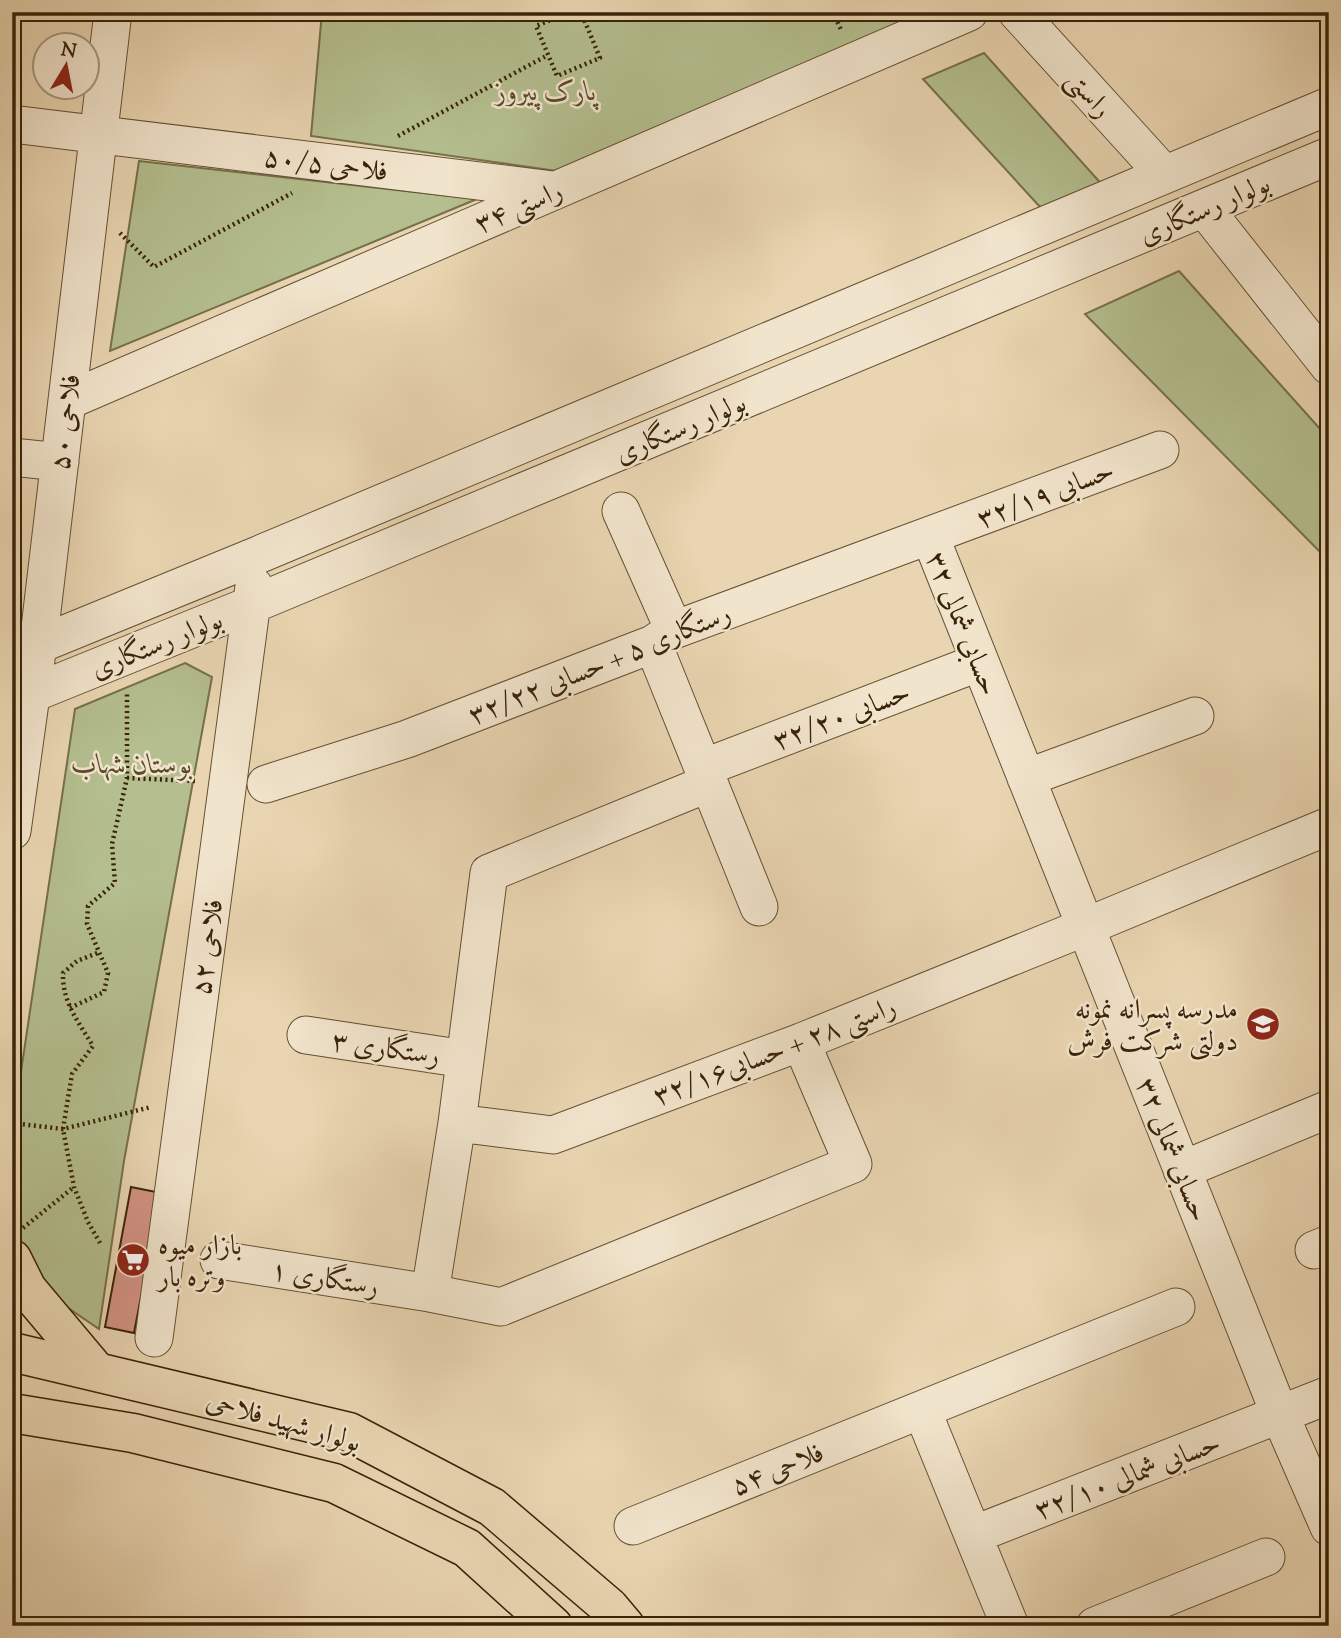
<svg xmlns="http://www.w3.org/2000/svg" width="1341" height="1638" viewBox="0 0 1341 1638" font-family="'Sorts Mill Goudy',Amiri,serif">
  <rect width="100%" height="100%" fill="#e9d5b1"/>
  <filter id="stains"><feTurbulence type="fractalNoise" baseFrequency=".00286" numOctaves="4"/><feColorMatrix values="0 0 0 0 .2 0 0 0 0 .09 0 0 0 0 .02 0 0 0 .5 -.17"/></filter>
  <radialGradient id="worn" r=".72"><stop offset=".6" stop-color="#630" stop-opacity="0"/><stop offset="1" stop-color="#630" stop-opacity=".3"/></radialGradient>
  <path fill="#b4be8e" stroke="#76704b" stroke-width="2" d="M 322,12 L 929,12 L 557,171 L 311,136 Z
    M 984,53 L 1115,199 L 1052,220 L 923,79 Z
    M 139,161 L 477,199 L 110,351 Z
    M 1179,271 L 1329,439 L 1329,561 L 1085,314 Z
    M 185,663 L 212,677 L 124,1161 L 99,1329 L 42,1290 L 12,1225 L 12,1132 L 75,709 Z"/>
  <path fill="#d39385" stroke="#392308" stroke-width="2" d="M 131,1187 L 161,1193 L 134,1333 L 105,1327 Z"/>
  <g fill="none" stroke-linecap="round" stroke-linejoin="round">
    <g stroke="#655032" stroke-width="39">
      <path id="minor" d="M 1017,12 L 1164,174
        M 12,124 L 553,190
        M 1204,208 L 1329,366
        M 67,401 L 969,12
        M 12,457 L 60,462
        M 621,511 L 674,630
        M 930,536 L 1280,1415 L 1329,1527
        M 653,644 L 759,907
        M 38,645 L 258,555 L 1329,106
        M 31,694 L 251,605 L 1329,156
        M 703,768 L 980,662
        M 1026,778 L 1195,716
        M 266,784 L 407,739 L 653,644 L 674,630 L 1160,450
        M 12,831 L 38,645 L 113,12
        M 306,1035 L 465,1059
        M 457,1123 L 553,1135 L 801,1042 L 1085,927 L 1329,826
        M 1182,1170 L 1329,1109
        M 1314,1250 L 1329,1244
        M 219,1260 L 430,1293 L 501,1307 L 853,1164 L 801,1042
        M 430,1293 L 457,1123 L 489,873 L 709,783
        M 154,1338 L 254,586
        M 922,1410 L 1010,1626
        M 633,1526 L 1176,1307
        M 973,1535 L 1329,1395
        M 1095,1626 L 1266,1557"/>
    </g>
    <g stroke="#392308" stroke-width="41">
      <path id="major" d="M 12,1259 L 27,1289 L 95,1370
        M 12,1352 L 349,1432 L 492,1507 L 609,1607 L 625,1626
        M 12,1413 L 133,1433 L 334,1483 L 467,1548 L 553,1626"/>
    </g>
    <path stroke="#392308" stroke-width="4.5" stroke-dasharray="2 3.5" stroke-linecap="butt" d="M 570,12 L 536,26 L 557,76 L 600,58 L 581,12
      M 833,12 L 842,32
      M 398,136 L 548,55
      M 120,233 L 154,267 L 292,193
      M 127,778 L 196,781
      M 70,1008 L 104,992 L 108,973 L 87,924 L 88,906 L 115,883 L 112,844 L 127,778 L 127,691
      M 12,1123 L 63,1129 L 151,1107
      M 23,1228 L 74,1187
      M 100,1243 L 88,1222 L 74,1187 L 63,1129 L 72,1074 L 93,1046 C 79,1023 62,1002 63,973 L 77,961 L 100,952"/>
    <use href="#minor" stroke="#f1e4cc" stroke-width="37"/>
    <use href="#major" stroke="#e9d5b1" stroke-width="38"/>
  </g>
  <defs>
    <g id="school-disc" transform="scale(1.75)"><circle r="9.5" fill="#8f2418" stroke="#f1e4cc"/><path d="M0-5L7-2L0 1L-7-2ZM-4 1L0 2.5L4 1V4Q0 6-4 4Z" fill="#fff"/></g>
    <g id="supermarket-disc" transform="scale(1.75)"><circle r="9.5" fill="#8f2418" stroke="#f1e4cc"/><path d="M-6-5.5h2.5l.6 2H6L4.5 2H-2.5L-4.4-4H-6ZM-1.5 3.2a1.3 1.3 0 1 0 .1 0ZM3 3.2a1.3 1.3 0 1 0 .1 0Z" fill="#fff"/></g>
  </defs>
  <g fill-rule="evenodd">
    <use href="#school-disc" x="1263" y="1024"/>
    <use href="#supermarket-disc" x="133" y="1260"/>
  </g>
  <g text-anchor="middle" stroke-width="5" stroke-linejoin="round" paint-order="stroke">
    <g font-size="28" font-style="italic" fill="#584a2a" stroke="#f1e4cc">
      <text x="546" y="100">پارک پیروز</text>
      <text x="132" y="773">بوستان شهاب</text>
    </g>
    <g font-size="28" fill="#392308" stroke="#f1e4cc">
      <text transform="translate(1090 93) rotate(48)" y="10">راستی</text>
      <text transform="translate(326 163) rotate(7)" y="10">فلاحی ۵۰/۵</text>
      <text transform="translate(518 206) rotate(-23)" y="10">راستی ۳۴</text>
      <text transform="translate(1204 208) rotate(-23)" y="10">بولوار رستگاری</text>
      <text transform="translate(64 422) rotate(-83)" y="10">فلاحی ۵۰</text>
      <text transform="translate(680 427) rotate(-23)" y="10">بولوار رستگاری</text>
      <text transform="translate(1045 493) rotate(-21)" y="10">حسابی ۳۲/۱۹</text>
      <text transform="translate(964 623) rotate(68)" y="10">حسابی شمالی ۳۲</text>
      <text transform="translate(156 643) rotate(-22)" y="10">بولوار رستگاری</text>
      <text transform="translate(599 663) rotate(-22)" y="10">رستگاری ۵ + حسابی ۳۲/۲۲</text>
      <text transform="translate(841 715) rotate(-21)" y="10">حسابی ۳۲/۲۰</text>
      <text transform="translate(206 947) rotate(-82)" y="10">فلاحی ۵۲</text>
      <text transform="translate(386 1047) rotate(8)" y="10">رستگاری ۳</text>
      <text transform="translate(774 1050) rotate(-21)" y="10">راستی ۲۸ + حسابی۳۲/۱۶</text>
      <text transform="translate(1174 1149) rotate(68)" y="10">حسابی شمالی ۳۲</text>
      <text transform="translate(325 1277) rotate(9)" y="10">رستگاری ۱</text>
      <text transform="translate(284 1420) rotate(16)" y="10">بولوار شهید فلاحی</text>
      <text transform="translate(777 1468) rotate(-22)" y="10">فلاحی ۵۴</text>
      <text transform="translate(1127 1475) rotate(-21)" y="10">حسابی شمالی ۳۲/۱۰</text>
    </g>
    <g font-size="28" fill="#392308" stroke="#f1e4cc" text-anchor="end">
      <text x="1238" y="1018">مدرسه پسرانه نمونه<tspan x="1238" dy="32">دولتی شرکت فرش</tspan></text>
      <text x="158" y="1254" text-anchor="start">بازار میوه<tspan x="158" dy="32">وتره بار</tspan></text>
    </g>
  </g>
  <rect width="1341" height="1638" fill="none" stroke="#e9d5b1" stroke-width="42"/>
  <rect x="14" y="14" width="1313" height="1610" fill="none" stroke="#392308" stroke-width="3.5"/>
  <rect x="21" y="21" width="1299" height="1596" fill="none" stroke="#392308" stroke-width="2"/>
  <g transform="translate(66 66) rotate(10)"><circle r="33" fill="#f1e4cc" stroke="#a7977e" stroke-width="2"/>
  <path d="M0-5L12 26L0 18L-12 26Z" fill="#8f2418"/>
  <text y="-10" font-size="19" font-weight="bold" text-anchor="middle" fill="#392308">N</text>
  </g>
  <rect width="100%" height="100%" filter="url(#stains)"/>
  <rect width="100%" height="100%" fill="url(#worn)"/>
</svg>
